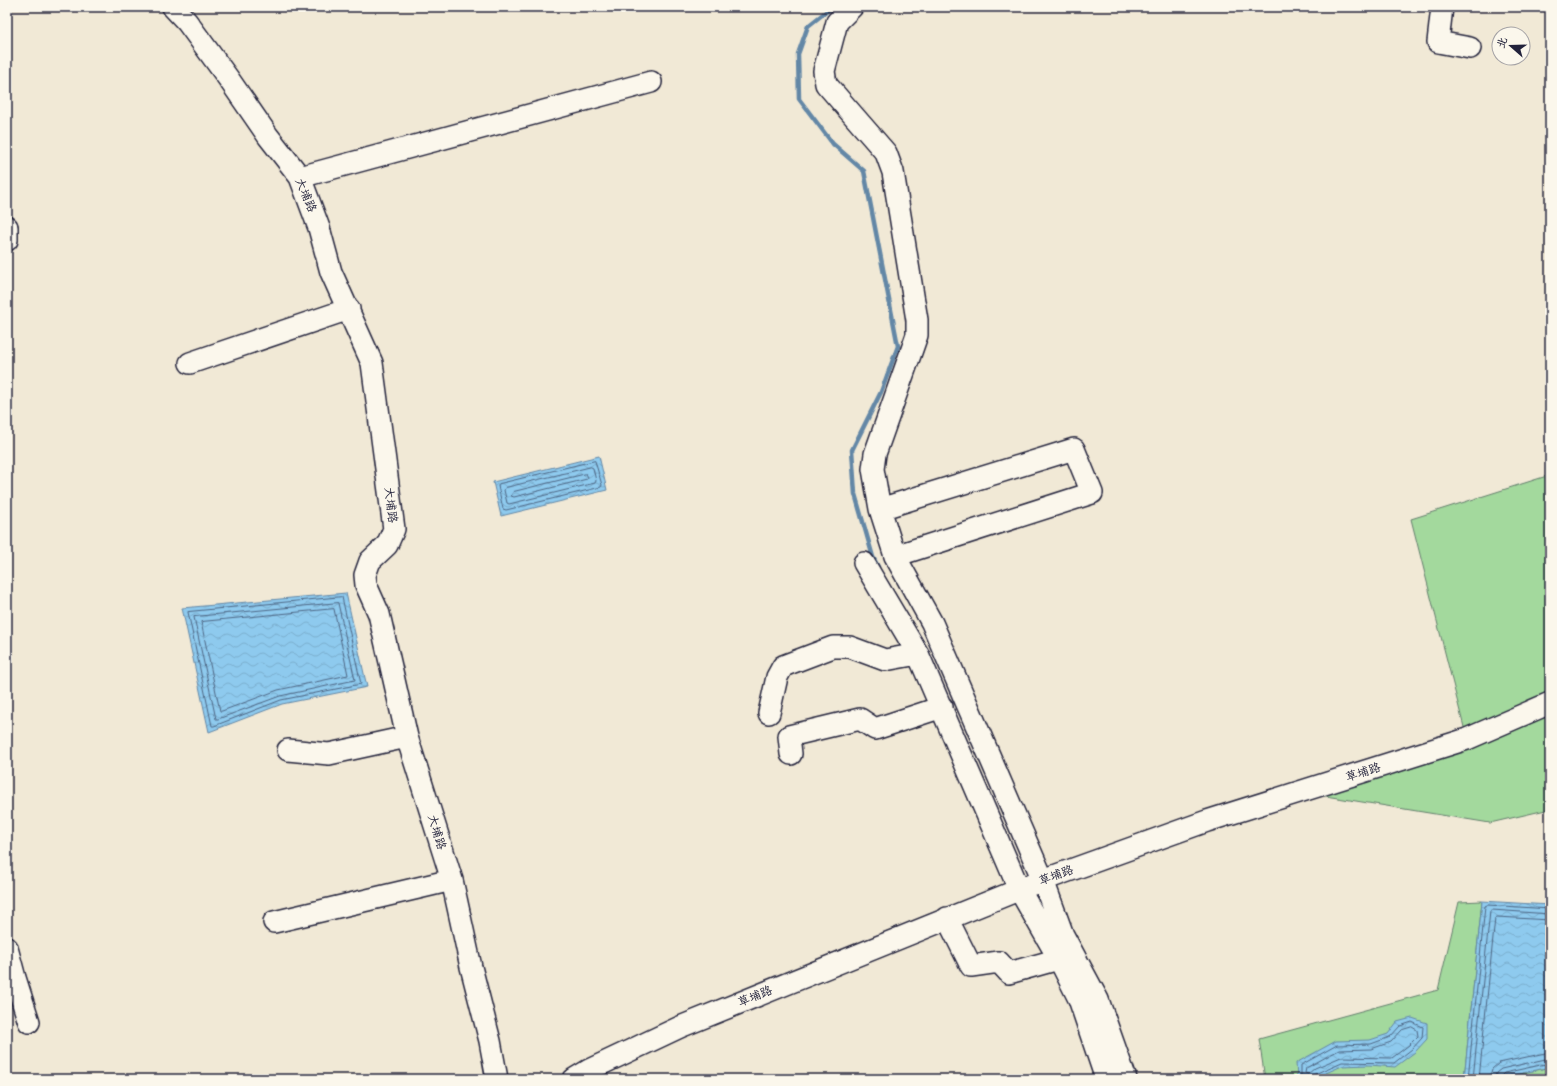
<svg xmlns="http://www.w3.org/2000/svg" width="1557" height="1086" viewBox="0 0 1557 1086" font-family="'Gochi Hand','LXGW WenKai TC',sans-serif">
  <defs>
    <pattern id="water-waves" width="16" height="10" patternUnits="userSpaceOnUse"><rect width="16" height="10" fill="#8ecaee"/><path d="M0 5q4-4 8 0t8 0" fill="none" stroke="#7aadcd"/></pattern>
  </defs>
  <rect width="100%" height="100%" fill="#f1e9d6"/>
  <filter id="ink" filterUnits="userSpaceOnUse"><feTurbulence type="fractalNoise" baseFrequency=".025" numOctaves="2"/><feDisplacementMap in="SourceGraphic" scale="8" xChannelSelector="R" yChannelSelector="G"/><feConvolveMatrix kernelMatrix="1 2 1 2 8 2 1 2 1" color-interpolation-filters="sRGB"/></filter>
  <g filter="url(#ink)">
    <path fill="#a3d99d" stroke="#627e6c" d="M 1550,475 L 1550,809 L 1490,823 L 1301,792 L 1467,739 L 1411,519 Z
      M 1482,901 L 1464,1079 L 1265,1079 L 1259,1039 L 1438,990 L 1459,902 Z
      M 1550,1067 L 1550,1079 L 1496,1079 Z"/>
    <path fill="url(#water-waves)" stroke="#6387a6" d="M 599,456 L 607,490 L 501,516 L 493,482 Z
      M 346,593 L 367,687 L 282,704 L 209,732 L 182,608 Z
      M 1482,901 L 1550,905 L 1550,1067 L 1496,1079 L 1464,1079 Z
      M 1412,1018 L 1427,1023 L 1427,1039 L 1415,1052 L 1395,1067 L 1369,1065 L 1342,1066 L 1319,1076 L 1315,1079 L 1297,1079 L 1296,1063 L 1336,1041 L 1370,1040 L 1388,1034 L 1397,1022 Z"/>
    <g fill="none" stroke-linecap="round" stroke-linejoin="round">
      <path stroke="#4d6583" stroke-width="1" d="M 595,461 L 602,485 L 601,487 L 506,510 L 503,509 L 498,486 L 499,484 Z
        M 591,467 L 593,468 L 596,481 L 595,483 L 509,504 L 507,503 L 504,490 L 505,488 Z
        M 586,474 L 588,477 L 587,479 L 514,497 L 511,496 L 513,492 Z
        M 342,597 L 361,684 L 281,700 L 214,726 L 212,726 L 188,612 Z
        M 338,603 L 355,680 L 280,696 L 218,719 L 216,719 L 194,617 Z
        M 334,609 L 348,675 L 278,690 L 222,711 L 220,711 L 201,622 Z
        M 1412,1027 L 1417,1030 L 1418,1036 L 1409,1045 L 1392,1058 L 1341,1057 L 1315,1068 L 1308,1074 L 1305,1073 L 1306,1068 L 1339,1050 L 1371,1049 L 1391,1042 L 1402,1030 Z
        M 1301,1079 L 1301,1065 L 1337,1045 L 1371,1044 L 1390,1037 L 1400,1026 L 1412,1022 L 1423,1027 L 1422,1038 L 1412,1049 L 1394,1063 L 1342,1062 L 1317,1073 L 1314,1075 L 1313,1079
        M 1468,1079 L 1485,906 L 1487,905 L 1550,909
        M 1473,1079 L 1490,911 L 1492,910 L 1550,914
        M 1479,1079 L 1495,918 L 1497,917 L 1550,920
        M 1489,1079 L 1492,1069 L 1499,1063 L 1550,1052
        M 1495,1079 L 1496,1073 L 1501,1069 L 1550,1058
        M 1500,1079 L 1501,1076 L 1504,1073 L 1550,1063"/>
      <path stroke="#6387a6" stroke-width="4.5" d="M 832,7 L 808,26 L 798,54 L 799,99 L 833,144 L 864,171 L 898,346 L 881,392 L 852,450 L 855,494 L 873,557 L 878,567"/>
      <g stroke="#22223b" stroke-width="24">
        <path id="minor" d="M 173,7 L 187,22 L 228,78 L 268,136 L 300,177 L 319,228 L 331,272 L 372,363 L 394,529 L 387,545 L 370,561 L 365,575 L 366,585 L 379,614 L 407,737 L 452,880 L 471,967 L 490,1041 L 497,1079
          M 852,7 L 837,22 L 824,71 L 826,84 L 886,153 L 893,172 L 917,320 L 917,335 L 910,355 L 875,454 L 873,469 L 880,509 L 895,556 L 932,623 L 1043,880 L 1063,935 L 1098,1000 L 1126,1079
          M 1442,7 L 1438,42 L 1470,48
          M 300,177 L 651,82
          M 7,227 L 7,240
          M 190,363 L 349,309
          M 880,509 L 1074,449 L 1092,493 L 895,556
          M 864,563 L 918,654 L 1019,889 L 1059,959 L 1079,999 L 1106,1079
          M 769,713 L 777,677 L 783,666 L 833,647 L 850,647 L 885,660 L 918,654
          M 288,750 L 329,754 L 407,737
          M 791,754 L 789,736 L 860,719 L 875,729 L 942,707
          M 947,918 L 971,966 L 999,962 L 1009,973 L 1059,959
          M 274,922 L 452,880
          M 7,948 L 15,978 L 29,1022
          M 574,1079 L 589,1070 L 680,1027 L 1043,880 L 1207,821 L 1467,739 L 1550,703"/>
      </g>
      <use href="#minor" stroke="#fbf7ec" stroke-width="21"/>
    </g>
  </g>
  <g text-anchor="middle" stroke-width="3.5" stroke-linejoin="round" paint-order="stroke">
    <g font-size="12" fill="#22223b" stroke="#fbf7ec">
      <text transform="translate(306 195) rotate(67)" y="4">大埔路</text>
      <text transform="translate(391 505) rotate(83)" y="4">大埔路</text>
      <text transform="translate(1363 772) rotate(-18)" y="4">草埔路</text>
      <text transform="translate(437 832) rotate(73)" y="4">大埔路</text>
      <text transform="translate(1056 875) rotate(-20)" y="4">草埔路</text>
      <text transform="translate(755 996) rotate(-22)" y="4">草埔路</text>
    </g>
  </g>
  <rect width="1557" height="1086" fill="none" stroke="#fbf7ec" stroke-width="24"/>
  <rect x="12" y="12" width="1533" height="1062" fill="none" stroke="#22223b" stroke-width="1.5" filter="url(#ink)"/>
  <g transform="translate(1511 46) rotate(290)"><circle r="19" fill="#fbf7ec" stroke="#a4a2a5"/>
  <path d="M0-3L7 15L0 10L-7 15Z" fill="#22223b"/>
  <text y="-6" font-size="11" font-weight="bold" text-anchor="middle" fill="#22223b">北</text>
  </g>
</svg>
